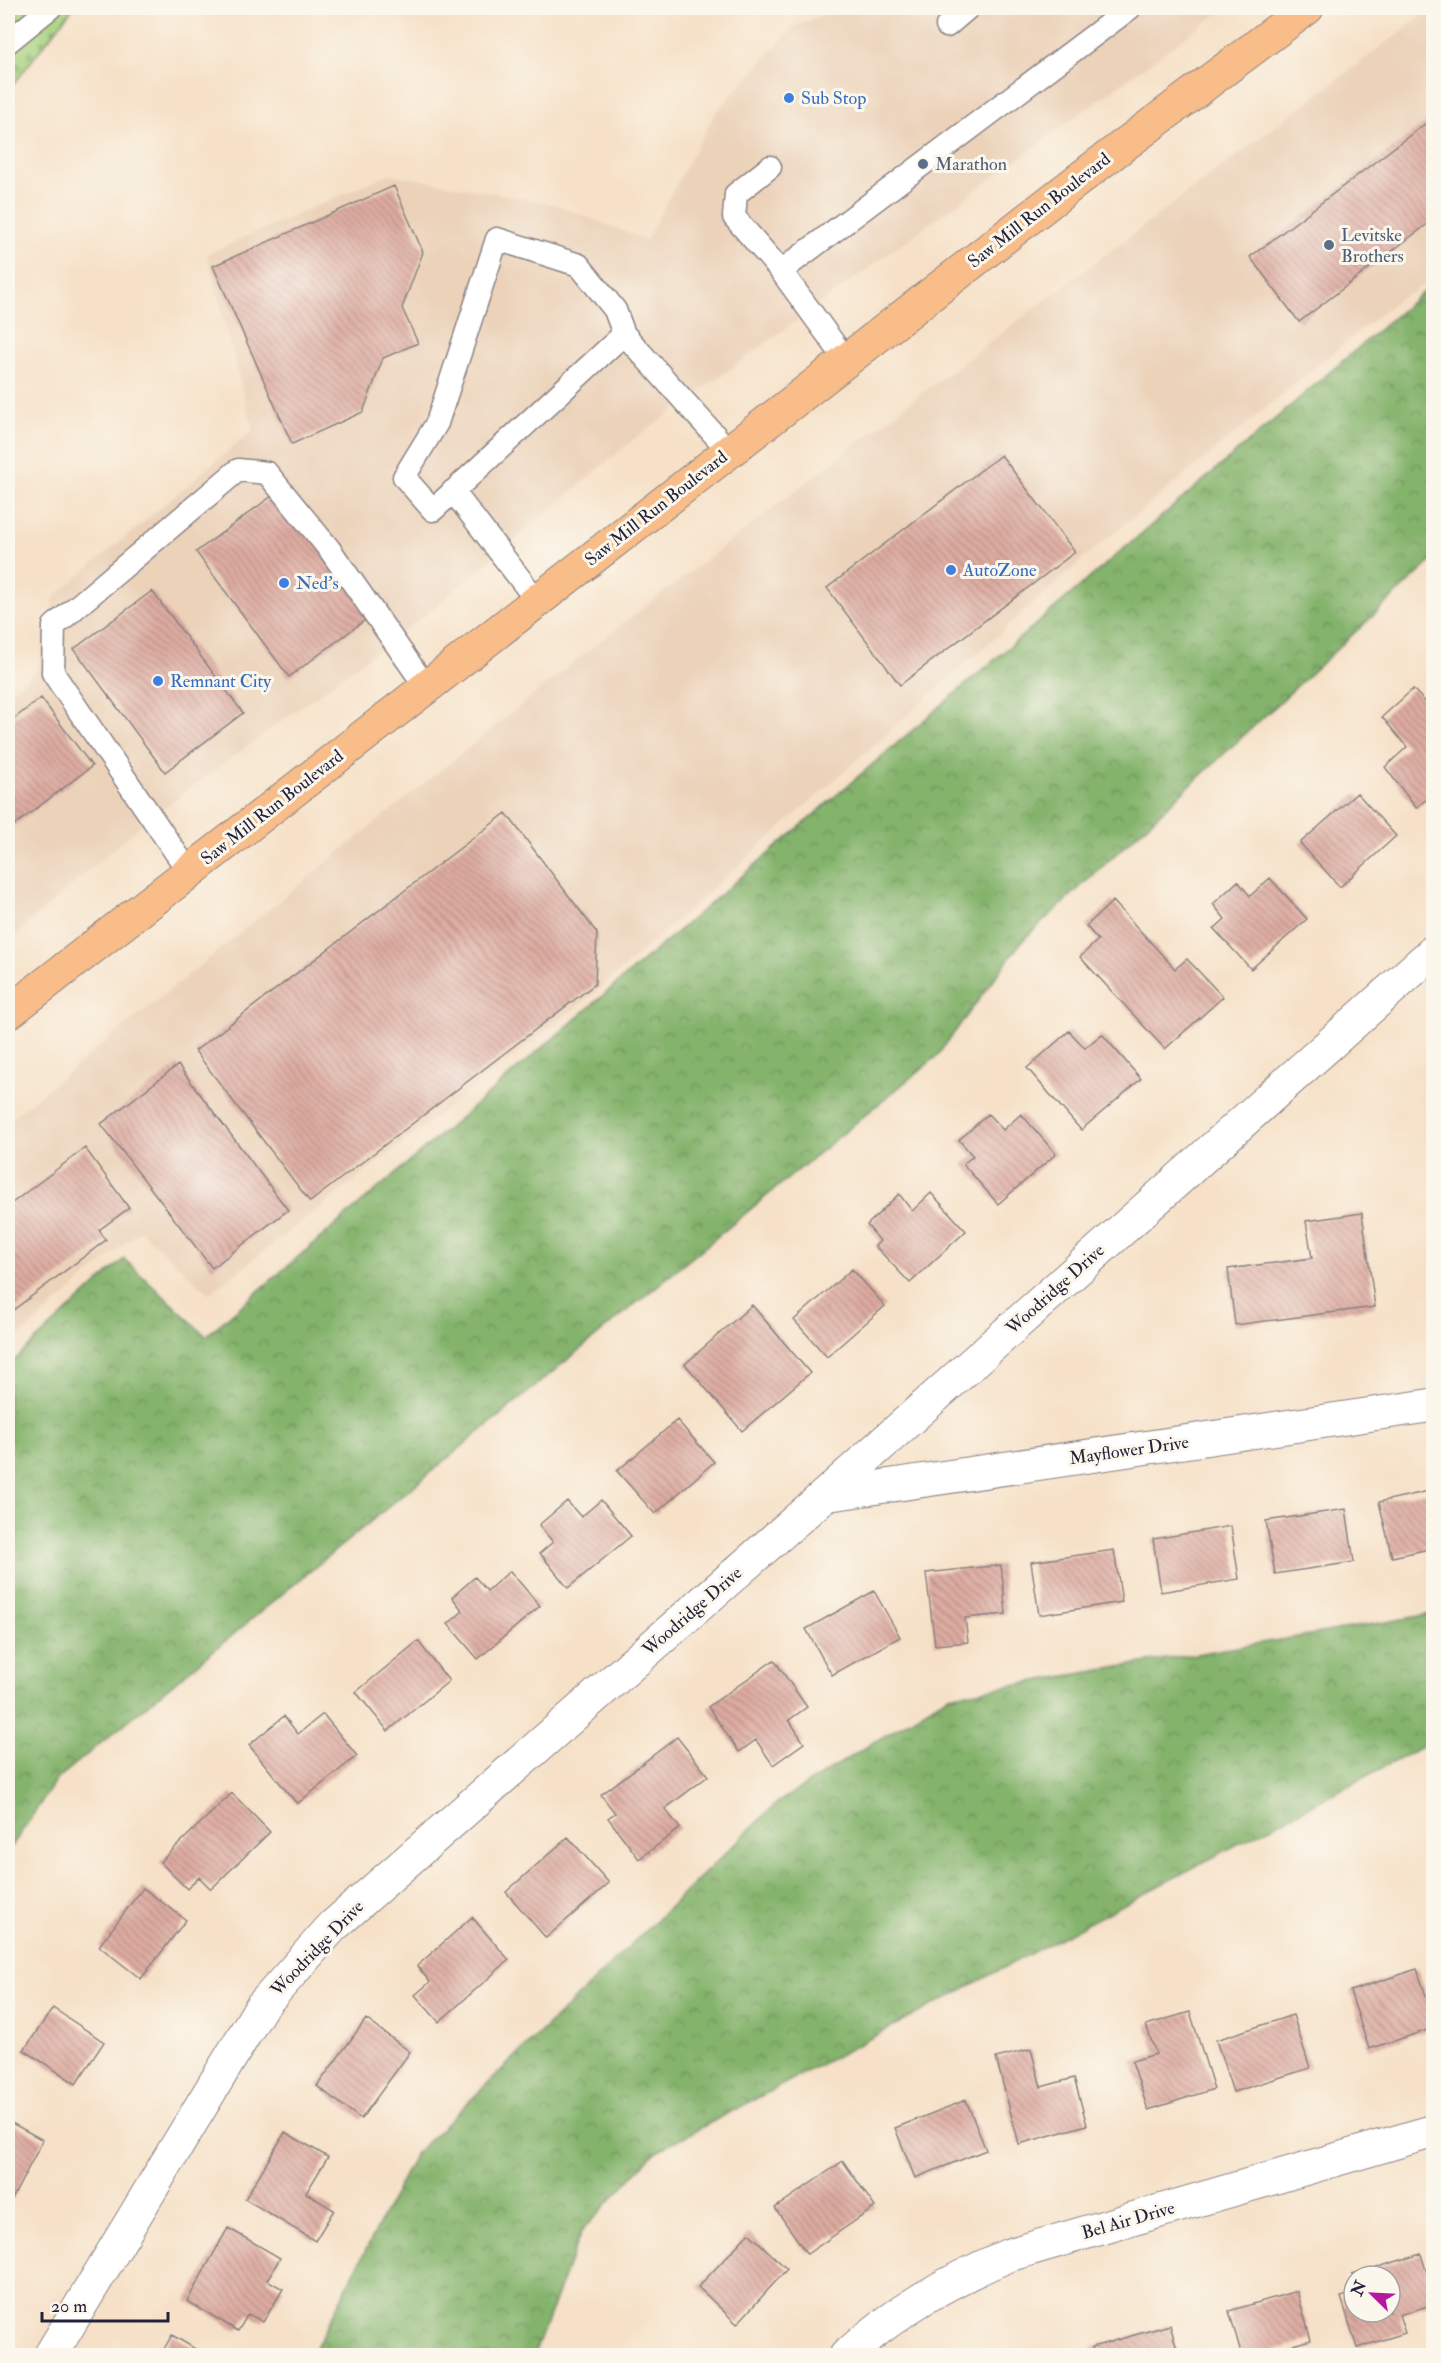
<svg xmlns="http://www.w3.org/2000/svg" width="1441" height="2363" viewBox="0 0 1441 2363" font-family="'IM FELL Double Pica',serif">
  <defs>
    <pattern id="forest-crowns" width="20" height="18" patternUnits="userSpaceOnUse" patternTransform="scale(1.5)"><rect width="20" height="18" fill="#84b36c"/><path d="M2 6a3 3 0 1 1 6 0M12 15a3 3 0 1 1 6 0" fill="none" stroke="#6c915a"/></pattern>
    <pattern id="cemetery-stones" width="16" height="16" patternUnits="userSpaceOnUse" patternTransform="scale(1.5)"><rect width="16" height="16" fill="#a6d17d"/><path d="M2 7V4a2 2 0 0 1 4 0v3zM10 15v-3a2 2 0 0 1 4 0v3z" fill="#8fb36d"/></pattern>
    <pattern id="building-back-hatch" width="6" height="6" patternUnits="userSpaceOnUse" patternTransform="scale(1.5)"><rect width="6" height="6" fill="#deaca1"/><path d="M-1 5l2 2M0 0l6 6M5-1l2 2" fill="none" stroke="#b48c84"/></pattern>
  </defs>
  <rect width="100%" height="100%" fill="#fbf7ec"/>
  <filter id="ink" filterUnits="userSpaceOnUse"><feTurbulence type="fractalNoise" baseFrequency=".0167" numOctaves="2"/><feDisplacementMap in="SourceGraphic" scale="12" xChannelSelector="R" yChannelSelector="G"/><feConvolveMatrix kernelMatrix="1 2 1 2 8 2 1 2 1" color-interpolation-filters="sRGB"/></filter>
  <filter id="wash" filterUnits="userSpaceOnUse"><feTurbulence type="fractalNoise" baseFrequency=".008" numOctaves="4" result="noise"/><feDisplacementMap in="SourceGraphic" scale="24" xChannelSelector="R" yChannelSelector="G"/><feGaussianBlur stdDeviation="1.35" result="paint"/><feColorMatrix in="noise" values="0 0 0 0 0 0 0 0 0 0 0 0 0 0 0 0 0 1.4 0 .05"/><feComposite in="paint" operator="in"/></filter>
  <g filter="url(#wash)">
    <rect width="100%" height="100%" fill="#f6e1c8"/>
    <path fill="#ebd2b9" d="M 841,8 L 1225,8 L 633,440 L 420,619 L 142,824 L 8,941 L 8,694 L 38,669 L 54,597 L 253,430 L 207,254 L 389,174 L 553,204 L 646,240 L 714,115 L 793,27 Z
      M 1432,8 L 1433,281 L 1397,300 L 1091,552 L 597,991 L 209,1294 L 140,1230 L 8,1346 L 8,1121 L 589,650 L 929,388 Z"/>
    <path fill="url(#forest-crowns)" stroke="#536a54" stroke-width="1.5" d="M 1433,288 L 1433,560 L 1022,941 L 937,1056 L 56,1780 L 8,1852 L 8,1366 L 124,1259 L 206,1336 L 1422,293 Z
      M 1433,1614 L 1433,1741 L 655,2152 L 581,2232 L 534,2355 L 312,2355 L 415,2154 L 778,1802 L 948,1696 Z"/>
    <path fill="url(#cemetery-stones)" stroke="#647a5c" stroke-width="1.5" d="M 8,8 L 73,8 L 8,91 Z"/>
    <g id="blocks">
      <path fill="url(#building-back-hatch)" d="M 1434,117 L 1434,219 L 1299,322 L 1250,257 Z
        M 394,186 L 423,252 L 402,308 L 418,343 L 383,358 L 363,412 L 292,444 L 213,266 Z
        M 1001,455 L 1075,552 L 900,685 L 827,588 Z
        M 280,490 L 373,614 L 289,677 L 196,552 Z
        M 152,591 L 243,713 L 165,772 L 74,649 Z
        M 1413,689 L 1434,711 L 1434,793 L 1416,808 L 1385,767 L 1407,747 L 1382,717 Z
        M 41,698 L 92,766 L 8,830 L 8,723 Z
        M 1357,793 L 1396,836 L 1340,887 L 1300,843 Z
        M 506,813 L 597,933 L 595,984 L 310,1202 L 195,1051 Z
        M 1270,878 L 1307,919 L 1251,969 L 1214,929 L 1225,919 L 1213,904 L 1238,881 L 1250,896 Z
        M 1113,901 L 1175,969 L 1187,959 L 1223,997 L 1165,1049 L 1080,957 L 1098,940 L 1086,926 Z
        M 1069,1031 L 1085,1048 L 1102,1034 L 1141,1079 L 1081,1130 L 1027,1068 Z
        M 178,1065 L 288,1210 L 212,1268 L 101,1124 Z
        M 988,1114 L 1003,1130 L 1021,1114 L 1056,1154 L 998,1204 L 963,1164 L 973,1156 L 959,1140 Z
        M 85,1148 L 129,1208 L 99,1230 L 106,1240 L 8,1314 L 8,1206 Z
        M 931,1193 L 966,1231 L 910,1283 L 875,1246 L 880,1241 L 867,1225 L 899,1194 L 912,1211 Z
        M 1362,1213 L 1375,1307 L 1235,1325 L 1228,1269 L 1312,1258 L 1306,1221 Z
        M 852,1269 L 885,1306 L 827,1357 L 794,1320 Z
        M 752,1305 L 810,1373 L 742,1431 L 685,1364 Z
        M 677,1420 L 714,1462 L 655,1514 L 617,1471 Z
        M 1434,1490 L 1434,1548 L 1392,1557 L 1379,1502 Z
        M 601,1500 L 631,1536 L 568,1588 L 540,1553 L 553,1542 L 539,1525 L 567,1501 L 581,1517 Z
        M 1346,1509 L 1354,1562 L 1275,1574 L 1266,1521 Z
        M 1231,1526 L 1239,1579 L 1161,1592 L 1153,1539 Z
        M 1114,1550 L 1122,1602 L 1039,1615 L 1031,1562 Z
        M 1001,1565 L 1006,1614 L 965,1618 L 968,1642 L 935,1645 L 926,1573 Z
        M 510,1571 L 540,1606 L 478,1659 L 448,1624 L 463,1611 L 452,1597 L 475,1577 L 487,1591 Z
        M 874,1591 L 900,1637 L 832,1675 L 806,1629 Z
        M 418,1641 L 449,1681 L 388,1731 L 356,1692 Z
        M 774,1660 L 807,1707 L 789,1720 L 804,1743 L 773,1765 L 756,1740 L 739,1752 L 708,1707 Z
        M 323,1714 L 357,1756 L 297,1804 L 249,1745 L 284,1716 L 298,1734 Z
        M 677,1737 L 708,1776 L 665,1809 L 680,1828 L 639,1859 L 608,1818 L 615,1813 L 601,1795 Z
        M 232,1793 L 270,1832 L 211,1889 L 199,1877 L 187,1889 L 160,1862 Z
        M 568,1837 L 609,1883 L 546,1938 L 506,1892 Z
        M 143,1888 L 186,1920 L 141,1979 L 99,1946 Z
        M 472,1917 L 509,1960 L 439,2022 L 415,1995 L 430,1982 L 417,1966 Z
        M 1417,1969 L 1434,2020 L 1434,2028 L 1369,2049 L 1350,1991 Z
        M 53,2008 L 104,2042 L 76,2084 L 24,2050 Z
        M 1190,2012 L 1214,2089 L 1148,2110 L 1132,2061 L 1156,2054 L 1146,2025 Z
        M 1293,2015 L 1310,2068 L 1233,2092 L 1216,2040 Z
        M 366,2019 L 410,2052 L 361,2119 L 317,2086 Z
        M 1031,2049 L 1041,2087 L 1074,2078 L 1087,2125 L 1019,2144 L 996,2058 Z
        M 966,2100 L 986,2150 L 915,2178 L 895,2128 Z
        M 8,2121 L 43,2140 L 10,2203 L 8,2202 Z
        M 285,2132 L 328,2157 L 306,2193 L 334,2210 L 315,2241 L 245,2199 Z
        M 843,2161 L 875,2207 L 807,2254 L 775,2208 Z
        M 228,2228 L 280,2258 L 267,2280 L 283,2289 L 263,2322 L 248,2314 L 238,2331 L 187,2301 Z
        M 749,2233 L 787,2269 L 737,2324 L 698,2287 Z
        M 1421,2254 L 1434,2297 L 1434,2304 L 1399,2315 L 1405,2333 L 1357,2348 L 1341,2297 L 1354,2293 L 1354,2312 L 1390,2312 L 1390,2276 L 1352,2275 Z
        M 1297,2291 L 1311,2340 L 1274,2350 L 1276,2356 L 1242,2356 L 1229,2311 Z
        M 1170,2325 L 1179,2356 L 1094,2356 L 1092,2347 Z
        M 172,2335 L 207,2356 L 160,2356 Z"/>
    </g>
  </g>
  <g filter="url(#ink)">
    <use href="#blocks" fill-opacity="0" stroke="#8c8282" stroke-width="1.5"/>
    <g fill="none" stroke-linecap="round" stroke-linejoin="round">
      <g stroke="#8c8282" stroke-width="25">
        <path id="service" d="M 947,26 L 968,8
          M 8,42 L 50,8
          M 770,167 L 736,194 L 734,217 L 781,271 L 846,360
          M 781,271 L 1130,8
          M 624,334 L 615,310 L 579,265 L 497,239 L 437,423 L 404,477 L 433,510 L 624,334 L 729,451
          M 453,491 L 537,601
          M 189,872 L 53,673 L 54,626 L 238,470 L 267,473 L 330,550 L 426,687"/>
      </g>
      <g stroke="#8c8282" stroke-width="35">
        <path id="minor" d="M 825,1495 L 1434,1405
          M 50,2356 L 261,2007 L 332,1927 L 825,1495 L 1434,951
          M 846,2356 C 895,2311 948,2281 1009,2255 L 1434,2131"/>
      </g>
      <g stroke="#8c8282" stroke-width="35">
        <path id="trunk" d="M 8,1013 L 1096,166 L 1307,8"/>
      </g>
      <use href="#service" stroke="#fff" stroke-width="22"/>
      <use href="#minor" stroke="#fff" stroke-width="33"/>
      <use href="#trunk" stroke="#f8bd89" stroke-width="33"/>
    </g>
  </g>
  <g fill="#3f7fe0" stroke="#fbf7ec" stroke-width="2">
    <circle cx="789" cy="98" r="6"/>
    <circle cx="951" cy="570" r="6"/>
    <circle cx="284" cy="583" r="6"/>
    <circle cx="158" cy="681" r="6"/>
  </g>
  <g fill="#5c6f8a" stroke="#fbf7ec" stroke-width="2">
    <circle cx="923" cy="164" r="6"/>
    <circle cx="1329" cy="245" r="6"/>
  </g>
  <g text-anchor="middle" stroke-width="6" stroke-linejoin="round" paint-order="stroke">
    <g font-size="18" fill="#366cbe" stroke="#fbf7ec" text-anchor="start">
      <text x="801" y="104">Sub Stop</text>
      <text x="963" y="576">AutoZone</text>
      <text x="296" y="589">Ned's</text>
      <text x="170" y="687">Remnant City</text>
    </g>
    <g font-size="18" fill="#4e5e75" stroke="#fbf7ec" text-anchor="start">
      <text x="935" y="170">Marathon</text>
      <text x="1341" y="241">Levitske<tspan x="1341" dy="21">Brothers</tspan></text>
    </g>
    <g font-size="18" fill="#22223b" stroke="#fbf7ec">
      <text transform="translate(1039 210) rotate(-38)" y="6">Saw Mill Run Boulevard</text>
      <text transform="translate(656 508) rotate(-38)" y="6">Saw Mill Run Boulevard</text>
      <text transform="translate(272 807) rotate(-38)" y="6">Saw Mill Run Boulevard</text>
      <text transform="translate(1055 1289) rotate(-42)" y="6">Woodridge Drive</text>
      <text transform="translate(1129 1450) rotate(-8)" y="6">Mayflower Drive</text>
      <text transform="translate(692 1611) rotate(-41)" y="6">Woodridge Drive</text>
      <text transform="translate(317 1948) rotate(-46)" y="6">Woodridge Drive</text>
      <text transform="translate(1128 2220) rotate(-16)" y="6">Bel Air Drive</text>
    </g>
  </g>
  <rect width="1441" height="2363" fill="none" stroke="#fbf7ec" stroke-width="30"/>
  <g transform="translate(1372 2294) rotate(294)"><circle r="28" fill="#fbf7ec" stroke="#a4a2a5" stroke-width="1.5"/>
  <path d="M0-4.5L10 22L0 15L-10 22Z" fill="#b5179e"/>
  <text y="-9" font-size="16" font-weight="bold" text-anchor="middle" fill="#22223b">N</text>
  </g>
  <path d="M42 2312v9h126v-9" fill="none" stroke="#22223b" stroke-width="3"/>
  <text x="51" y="2312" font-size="18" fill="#22223b" stroke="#fbf7ec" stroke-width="4.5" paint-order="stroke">20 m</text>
</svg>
